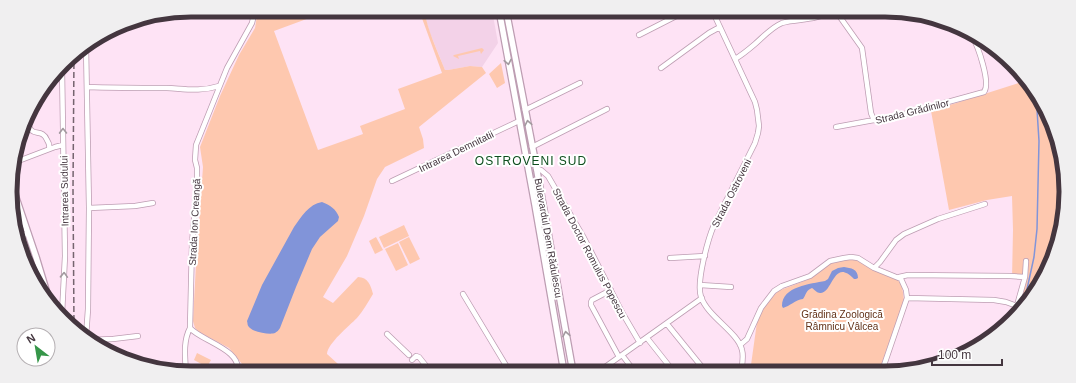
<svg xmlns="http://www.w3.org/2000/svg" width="1076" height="383" viewBox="0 0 1076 383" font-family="Arial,sans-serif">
  <rect width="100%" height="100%" fill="#fee3f5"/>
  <path fill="#f3d2e8" d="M 424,10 L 492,10 L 498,43 L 482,67 L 470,66 L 448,70 L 445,70 L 430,33 L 426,20 Z"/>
  <path fill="#fec8af" d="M 258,10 L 331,10 L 274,31 L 318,150 L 363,134 L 360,126 L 405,109 L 398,89 L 442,73 L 419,10 L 424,10 C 428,31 437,50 445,70 L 448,70 L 470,66 L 482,67 L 486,73 L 419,127 L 423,139 L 424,148 L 385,167 L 377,179 L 364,216 L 347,256 L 323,297 L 333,303 L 358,277 C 368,277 371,286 373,294 C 368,302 363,311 357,318 C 349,326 328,343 327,354 L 348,373 L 264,373 L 264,367 L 246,366 L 242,364 L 229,348 L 199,332 L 195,328 L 193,321 L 196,264 L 203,167 L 200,147 L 220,96 L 239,55 L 255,28 Z
    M 482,48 L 484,50 L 481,54 L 480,51 L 458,56 L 459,59 L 453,56 L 454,55 Z
    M 501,63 L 505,83 L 497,88 L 489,74 Z
    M 1025,81 L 1042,101 L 1057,144 L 1058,167 L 1057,209 L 1052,258 L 1042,282 L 1018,311 L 1026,279 L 1012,279 L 1013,230 L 1012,196 L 987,200 L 949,210 L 931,111 Z
    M 404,225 L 409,236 L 384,248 L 379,237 Z
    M 376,237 L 383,250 L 375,254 L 369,241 Z
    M 409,237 L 420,259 L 410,264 L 399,242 Z
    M 398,243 L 408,265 L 396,271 L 385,249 Z
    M 854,258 L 898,280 C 903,286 903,293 904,300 L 879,371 L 750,372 L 757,322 L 764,307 L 778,291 L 807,280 L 821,271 L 830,263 Z
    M 197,353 L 211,360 L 207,367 L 194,360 Z"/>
  <path fill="#8194d9" d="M 322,202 C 330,205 336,209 339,217 L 338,221 L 320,237 L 312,249 L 296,287 L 280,328 C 278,331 278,331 275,333 C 270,335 254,332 250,328 C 247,325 248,325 247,321 L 262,285 L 294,227 C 301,217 309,204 322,202 Z
    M 844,267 C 851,268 858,269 858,278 L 856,279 L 854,279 C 833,257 833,294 820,293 C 817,293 815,290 812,288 C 806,290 806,295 803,299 C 795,300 790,306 783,308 L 782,306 C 782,286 811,284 825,281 L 828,279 L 832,271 L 838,268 Z"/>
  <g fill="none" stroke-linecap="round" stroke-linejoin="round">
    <path stroke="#8194d9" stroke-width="1.5" d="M 1024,303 L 1034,257 L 1037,229 L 1039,141 L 1036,94"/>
    <g stroke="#bd9db2" stroke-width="6">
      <path id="minor" d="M 712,10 L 755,102 L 757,110 L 759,126 L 758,133 L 755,143 L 714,225 C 708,239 696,282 701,297 C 708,317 738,332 742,350 C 744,357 742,365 741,372
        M 835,10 L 862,48 L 871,113 L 874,120
        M 639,35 L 688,10
        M 735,59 C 742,55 748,50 755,44 C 763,37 772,27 782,23 C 798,18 817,22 830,10
        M 62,68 L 65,256 L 62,314
        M 661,68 L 709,33 L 720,27
        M 87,87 C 114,88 140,88 167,88 C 186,89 200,92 219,86
        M 525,110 L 580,83
        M 28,114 C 34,111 37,107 37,100
        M 26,120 C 27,123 29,127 31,130 C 36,135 43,130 47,140 C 49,143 50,146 49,149
        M 836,127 L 874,120 L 879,121 L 984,92 C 991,83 978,46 972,36
        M 532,147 L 607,109
        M 13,163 L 55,147 L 63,145
        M 536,168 L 541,170 L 548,176 L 584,238 L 623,314 L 640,343
        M 392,181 L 519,121
        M 89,208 L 135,206 L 153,203
        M 16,238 L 28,233
        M 670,258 L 705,256
        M 874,268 L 880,262 L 896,240 L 904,234 L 938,219 L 985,204
        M 899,277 L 908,275 L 1010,276 L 1025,277
        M 700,285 L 731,287
        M 611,290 L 592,300 L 591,302 L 591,305 L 619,357
        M 463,294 L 510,372
        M 907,298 L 994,300 L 1006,302 L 1017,306
        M 1014,316 L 1025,277 L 1026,261
        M 667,324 L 706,372
        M 387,334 L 409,355
        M 86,337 L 88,309 L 89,208 L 86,46
        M 647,338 L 674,372
        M 88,340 L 113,339 L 138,336
        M 740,345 L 747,339 L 761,308 L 774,291 L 782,286 L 810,276 L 830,261 L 844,258 L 851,257 L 858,258 L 874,268 L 901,279 L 906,290 L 907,298 L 882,371
        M 622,355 L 635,372
        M 412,360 L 416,356 L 419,357 L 431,372
        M 142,366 L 157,366
        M 605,367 L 609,372
        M 186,372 C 185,357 183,341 190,328
        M 598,372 L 702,298
        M 237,373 C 244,350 201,341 190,328 L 192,243 L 197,186 L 197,168 L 195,160 L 196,145 L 227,68 L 252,23 L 255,10"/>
    </g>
    <g stroke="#bd9db2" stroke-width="8">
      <path id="major" d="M 499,10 L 535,205 L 564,372
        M 506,10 L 535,160 L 573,372
        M 13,189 L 36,257 L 49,300"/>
    </g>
    <use href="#minor" stroke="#fff" stroke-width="4.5"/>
    <use href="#major" stroke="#fff" stroke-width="5.5"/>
    <path stroke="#75646f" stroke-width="1.5" stroke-dasharray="6 3" stroke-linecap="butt" d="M 74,54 L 73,189 L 74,326"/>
  </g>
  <defs><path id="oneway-chevron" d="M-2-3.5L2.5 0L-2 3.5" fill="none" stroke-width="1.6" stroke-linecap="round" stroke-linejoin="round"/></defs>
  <g stroke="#a29a9f">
    <use href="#oneway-chevron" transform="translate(508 62) rotate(79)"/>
    <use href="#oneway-chevron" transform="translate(528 123) rotate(-101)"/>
    <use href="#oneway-chevron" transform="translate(63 131) rotate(-91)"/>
    <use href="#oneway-chevron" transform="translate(64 275) rotate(-88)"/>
    <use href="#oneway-chevron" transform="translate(566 334) rotate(-100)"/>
  </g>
  <g text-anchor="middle" stroke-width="4" stroke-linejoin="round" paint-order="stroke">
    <g font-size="10" fill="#44363f" stroke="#fff">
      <text transform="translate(912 111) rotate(-14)" y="4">Strada Grădinilor</text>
      <text transform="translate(456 151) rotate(-26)" y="4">Intrarea Demnitatii</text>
      <text transform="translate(64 191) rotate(-91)" y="4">Intrarea Sudului</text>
      <text transform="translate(731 193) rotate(-63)" y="4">Strada Ostroveni</text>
      <text transform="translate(194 222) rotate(-87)" y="4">Strada Ion Creangă</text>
      <text transform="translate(549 238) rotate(80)" y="4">Bulevardul Dem Rădulescu</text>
      <text transform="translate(590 253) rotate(62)" y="4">Strada Doctor Romulus Popescu</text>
    </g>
    <g font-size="10" fill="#623117" stroke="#fff">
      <text x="842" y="318">Grădina Zoologică<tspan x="842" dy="12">Râmnicu Vâlcea</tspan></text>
    </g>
    <g font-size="12" letter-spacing="1" fill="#0e4e1e" stroke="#fff">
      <text x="531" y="165">OSTROVENI SUD</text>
    </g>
  </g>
  <path d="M0 0H1076V383H0ZM191 17H885A174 174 0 0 1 1059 191V192A174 174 0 0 1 885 366H191A174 174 0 0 1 17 192V191A174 174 0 0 1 191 17Z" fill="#f0eff0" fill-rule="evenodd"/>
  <path fill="none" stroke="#44363f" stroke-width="5" d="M191 17H885A174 174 0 0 1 1059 191V192A174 174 0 0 1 885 366H191A174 174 0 0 1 17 192V191A174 174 0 0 1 191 17Z"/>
  <g transform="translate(36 347) rotate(329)"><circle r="19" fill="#ffffff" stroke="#b4afb2"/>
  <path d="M0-3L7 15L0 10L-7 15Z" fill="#369649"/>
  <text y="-6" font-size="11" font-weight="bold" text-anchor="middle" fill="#44363f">N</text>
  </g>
  <path d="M932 359v6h70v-6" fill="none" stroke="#44363f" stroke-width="2"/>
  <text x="938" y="359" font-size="12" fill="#44363f" stroke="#ffffff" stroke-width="3" paint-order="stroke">100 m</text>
</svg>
